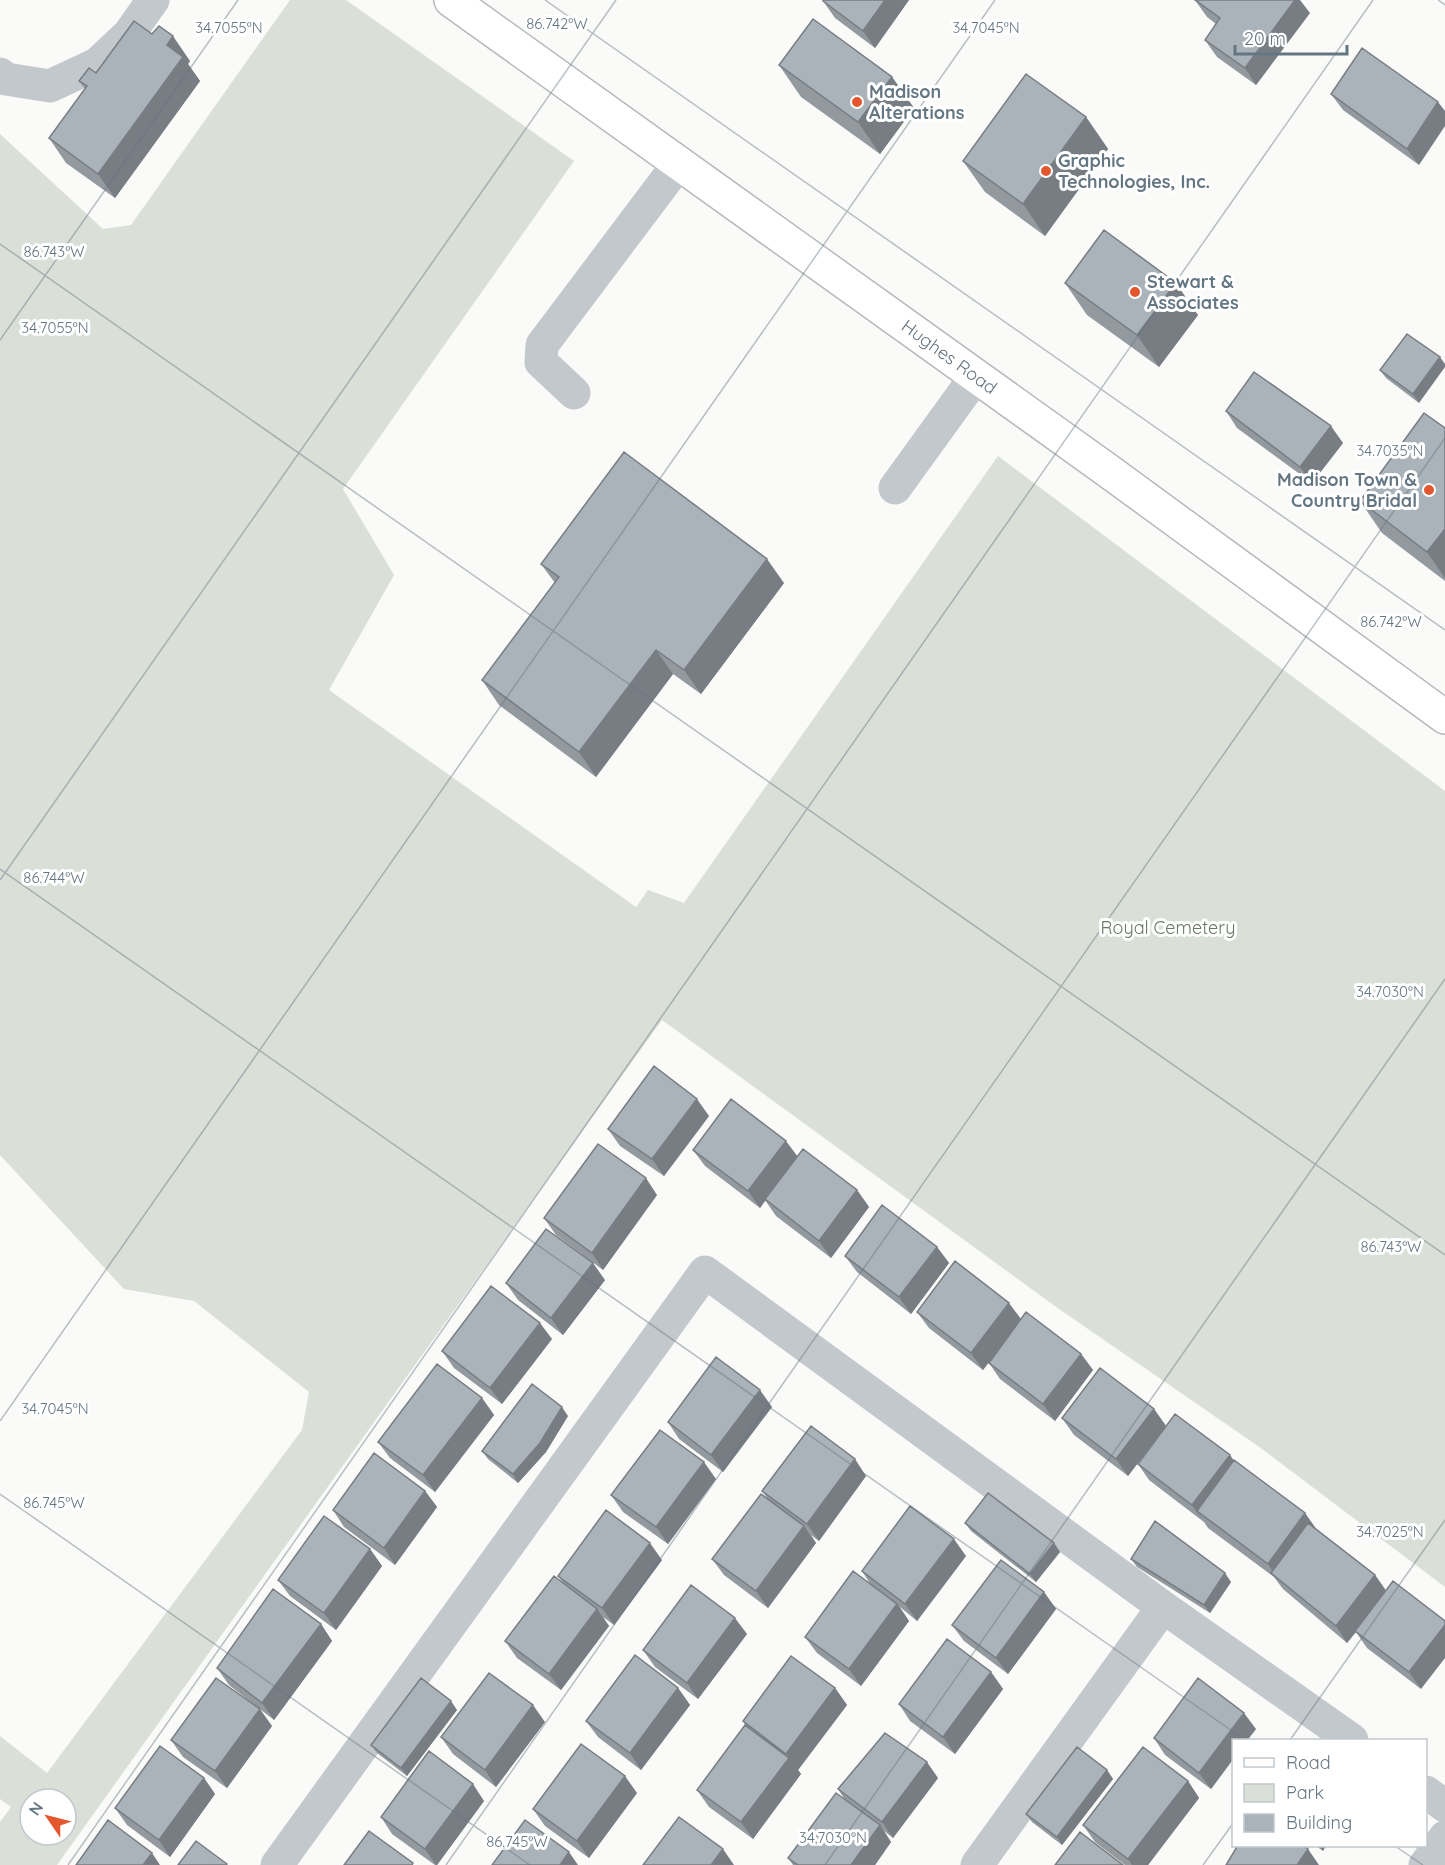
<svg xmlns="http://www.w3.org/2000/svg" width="1445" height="1865" viewBox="0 0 1445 1865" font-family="Quicksand,sans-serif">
  <rect width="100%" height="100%" fill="#fafaf8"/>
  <path fill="#dadfd7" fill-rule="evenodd" d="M 290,0 L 346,0 L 574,161 L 343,489 L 394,575 L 329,690 L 636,907 L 648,890 L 684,903 L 998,456 L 1445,791 L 1445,1587 L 1258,1446 L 1059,1309 L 662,1020 L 57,1865 L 0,1865 L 0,1822 L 11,1807 L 0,1799 L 0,1736 L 47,1773 L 302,1430 L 309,1392 L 194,1301 L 124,1289 L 0,1155 L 0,134 L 103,229 L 131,225 ZM 30,1799 L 66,1799 L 66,1835 L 30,1835 Z"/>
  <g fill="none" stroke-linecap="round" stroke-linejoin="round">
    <g stroke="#b5babe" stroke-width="36">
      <path id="major" d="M 451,0 L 1107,470 L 1445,717"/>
    </g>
    <path stroke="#c3c8cc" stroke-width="33" d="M 0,74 L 6,79 L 50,86 L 97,64 L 129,34 L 153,0
      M 574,393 L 541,362 L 542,345 L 679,163
      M 895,488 L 976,376
      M 1426,1792 L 1445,1806
      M 277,1865 L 705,1272 L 1163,1607 L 1352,1740
      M 977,1865 L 1163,1607
      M 1425,1865 L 1445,1837"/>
    <use href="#major" stroke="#fff" stroke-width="33"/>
  </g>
  <path fill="#929a9f" d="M 909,0 L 875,48 L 835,18 L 823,1 Z
    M 1195,0 L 1310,13 L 1256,85 L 1217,57 L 1205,40 L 1216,24 L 1207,17 Z
    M 1362,48 L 1419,165 L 1343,110 L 1331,94 Z
    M 190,61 L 188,64 L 200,81 L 115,198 L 66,163 L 49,138 L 85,89 L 79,81 L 96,73 Z
    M 779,65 L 892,77 L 914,108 L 880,154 L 801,97 Z
    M 1086,117 L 1108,149 L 1045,236 L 985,192 L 963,161 Z
    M 1065,283 L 1198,315 L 1159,367 L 1087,315 Z
    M 1407,334 L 1419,403 L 1386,378 L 1380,370 Z
    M 1226,411 L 1343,443 L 1312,483 L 1237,428 Z
    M 1445,428 L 1445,581 L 1382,533 L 1360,501 Z
    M 541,564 L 784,583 L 701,694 L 673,674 L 596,777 L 499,705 L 482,680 L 555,583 Z
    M 709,1116 L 664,1176 L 620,1146 L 608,1129 Z
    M 693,1150 L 797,1157 L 857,1190 L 869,1207 L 831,1258 L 776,1216 L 765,1200 L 760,1208 L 705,1166 Z
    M 657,1195 L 603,1270 L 556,1235 L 544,1218 Z
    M 937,1247 L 949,1263 L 911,1314 L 857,1272 L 845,1256 Z
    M 605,1280 L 563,1335 L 518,1300 L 506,1283 Z
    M 917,1312 L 1021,1319 L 1081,1354 L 1093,1370 L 1055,1421 L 1000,1379 L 989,1363 L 1005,1341 L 983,1370 L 929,1328 Z
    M 552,1339 L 502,1404 L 454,1368 L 442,1351 Z
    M 482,1398 L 494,1415 L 435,1492 L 390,1458 L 378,1442 Z
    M 772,1407 L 723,1472 L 679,1439 L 668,1422 Z
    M 1154,1409 L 1166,1426 L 1128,1476 L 1074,1435 L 1062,1418 Z
    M 568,1416 L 546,1452 L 518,1483 L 488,1459 L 482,1451 Z
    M 1234,1461 L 1305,1513 L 1315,1528 L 1375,1575 L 1386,1591 L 1421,1689 L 1367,1648 L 1356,1632 L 1347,1643 L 1283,1589 L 1274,1577 L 1208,1528 L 1204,1522 L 1149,1480 L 1138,1464 Z
    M 866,1476 L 819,1541 L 811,1535 L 816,1543 L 768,1608 L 724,1575 L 712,1559 L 768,1499 L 762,1491 Z
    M 716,1479 L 668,1544 L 623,1512 L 611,1495 Z
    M 425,1491 L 437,1507 L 395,1565 L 344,1527 L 333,1510 Z
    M 965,1523 L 1054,1543 L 1060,1552 L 1036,1582 L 971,1531 Z
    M 370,1549 L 382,1566 L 336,1630 L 290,1596 L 278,1580 Z
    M 966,1556 L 917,1621 L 900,1607 L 909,1621 L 861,1686 L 817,1653 L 805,1637 L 871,1585 L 862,1571 Z
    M 1131,1559 L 1231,1582 L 1210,1613 L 1137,1567 Z
    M 662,1560 L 614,1625 L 603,1617 L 609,1626 L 561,1690 L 517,1658 L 505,1641 L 564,1584 L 558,1576 Z
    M 1044,1592 L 1056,1609 L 1008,1674 L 964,1641 L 952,1625 Z
    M 321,1624 L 332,1641 L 274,1720 L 229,1685 L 217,1668 Z
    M 747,1634 L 698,1699 L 655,1667 L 643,1650 Z
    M 991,1672 L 1003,1689 L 955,1754 L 910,1721 L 899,1704 Z
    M 678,1688 L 690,1705 L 641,1770 L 598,1737 L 586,1721 Z
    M 835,1688 L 847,1705 L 798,1770 L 801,1774 L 753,1839 L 709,1807 L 697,1790 L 746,1726 L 743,1721 Z
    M 457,1710 L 407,1776 L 377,1753 L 371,1745 Z
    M 545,1722 L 496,1787 L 453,1754 L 441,1737 Z
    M 272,1726 L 227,1788 L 183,1757 L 171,1740 Z
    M 1256,1729 L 1211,1789 L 1165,1755 L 1154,1738 Z
    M 1107,1770 L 1113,1779 L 1062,1845 L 1032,1822 L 1026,1814 Z
    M 204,1778 L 215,1794 L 170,1857 L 127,1825 L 115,1808 Z
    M 938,1778 L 893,1838 L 884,1831 L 891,1842 L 875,1865 L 793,1865 L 788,1858 L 845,1800 L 838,1789 Z
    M 1188,1781 L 1199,1798 L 1148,1865 L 1125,1865 L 1095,1842 L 1083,1825 Z
    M 637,1793 L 589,1858 L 545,1826 L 533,1809 Z
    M 484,1801 L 437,1865 L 435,1865 L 392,1834 L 381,1817 Z
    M 1315,1845 L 1326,1845 L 1323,1851 Z"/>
  <path fill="#777d82" d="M 885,0 L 909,0 L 875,48 L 863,31 Z
    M 1295,0 L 1300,0 L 1310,13 L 1256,85 L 1245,68 Z
    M 173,36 L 190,61 L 188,64 L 200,81 L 115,198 L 98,174 L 167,45 Z
    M 892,77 L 914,108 L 880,154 L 858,122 Z
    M 1438,102 L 1445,111 L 1445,126 L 1419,165 L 1407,149 Z
    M 1086,117 L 1108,149 L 1045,236 L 1023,204 Z
    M 1176,283 L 1198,315 L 1159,367 L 1137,335 Z
    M 1440,357 L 1445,364 L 1445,367 L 1419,403 L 1413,394 Z
    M 1331,426 L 1343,443 L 1312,483 L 1300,467 Z
    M 1445,529 L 1445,578 L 1427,552 Z
    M 767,559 L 784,583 L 701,694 L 684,670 Z
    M 656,650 L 673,674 L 596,777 L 579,752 Z
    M 697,1099 L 709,1116 L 664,1176 L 652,1159 Z
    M 786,1141 L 798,1157 L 760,1208 L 748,1191 Z
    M 646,1178 L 657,1195 L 603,1270 L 592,1253 Z
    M 857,1190 L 869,1207 L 831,1258 L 819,1241 Z
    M 937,1247 L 949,1263 L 911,1314 L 899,1297 Z
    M 593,1263 L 605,1280 L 563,1335 L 551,1318 Z
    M 1009,1303 L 1021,1319 L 983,1370 L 971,1353 Z
    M 540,1323 L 552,1339 L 502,1404 L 490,1388 Z
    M 1081,1354 L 1093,1370 L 1055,1421 L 1043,1404 Z
    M 760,1390 L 772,1407 L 723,1472 L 711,1455 Z
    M 482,1398 L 494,1415 L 435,1492 L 423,1475 Z
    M 562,1407 L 568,1416 L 546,1452 L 518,1483 L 513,1474 Z
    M 1154,1409 L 1166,1426 L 1128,1476 L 1116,1459 Z
    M 1230,1455 L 1242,1472 L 1197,1511 L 1204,1522 L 1192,1505 Z
    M 855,1459 L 866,1476 L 819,1541 L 807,1524 Z
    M 704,1462 L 716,1479 L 668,1544 L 656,1527 Z
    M 425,1491 L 437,1507 L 395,1565 L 384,1548 Z
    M 1305,1513 L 1317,1530 L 1277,1578 L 1268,1564 Z
    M 804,1526 L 816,1543 L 768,1608 L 756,1591 Z
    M 954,1539 L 966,1556 L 917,1621 L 905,1604 Z
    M 650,1543 L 662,1560 L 614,1625 L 602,1608 Z
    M 1054,1543 L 1060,1552 L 1036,1582 L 1030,1574 Z
    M 370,1549 L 382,1566 L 336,1630 L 324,1613 Z
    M 1225,1573 L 1231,1582 L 1210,1613 L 1204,1605 Z
    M 1375,1575 L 1387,1592 L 1347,1643 L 1336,1626 Z
    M 1044,1592 L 1056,1609 L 1008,1674 L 996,1658 Z
    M 897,1604 L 909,1621 L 861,1686 L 849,1669 Z
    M 597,1609 L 609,1626 L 561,1690 L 549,1674 Z
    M 735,1618 L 747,1634 L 698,1699 L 687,1683 Z
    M 321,1624 L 332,1641 L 274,1720 L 262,1703 Z
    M 1445,1625 L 1445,1658 L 1421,1689 L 1409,1672 Z
    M 991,1672 L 1003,1689 L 955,1754 L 943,1737 Z
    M 678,1688 L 690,1705 L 641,1770 L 630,1753 Z
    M 835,1688 L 847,1705 L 798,1770 L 801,1774 L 753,1839 L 741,1822 L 789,1758 L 786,1754 Z
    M 451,1701 L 457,1710 L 407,1776 L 401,1768 Z
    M 533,1705 L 545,1722 L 496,1787 L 485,1770 Z
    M 260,1709 L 272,1726 L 227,1788 L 215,1771 Z
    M 1244,1713 L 1256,1729 L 1247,1740 L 1233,1740 L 1233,1759 L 1211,1789 L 1199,1773 Z
    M 927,1762 L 938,1778 L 893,1838 L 882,1822 Z
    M 1107,1770 L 1113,1779 L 1062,1845 L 1057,1837 Z
    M 625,1776 L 637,1793 L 589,1858 L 577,1841 Z
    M 204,1778 L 215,1794 L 170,1857 L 159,1840 Z
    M 1188,1781 L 1199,1798 L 1148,1865 L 1132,1865 L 1128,1859 Z
    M 473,1784 L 484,1801 L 437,1865 L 436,1865 L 425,1849 Z
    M 880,1825 L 891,1842 L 875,1865 L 851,1865 Z
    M 1319,1845 L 1326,1845 L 1323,1851 Z
    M 723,1849 L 734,1865 L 711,1865 Z
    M 1308,1849 L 1319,1865 L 1297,1865 Z
    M 569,1852 L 578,1865 L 560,1865 Z
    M 152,1853 L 160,1865 L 143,1865 Z"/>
  <path fill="#aab3b9" stroke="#777d82" stroke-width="1.5" d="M 824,0 L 885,0 L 863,31 L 823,1 Z
    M 1195,0 L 1295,0 L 1245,68 L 1205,40 L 1220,18 Z
    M 813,19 L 892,77 L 858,122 L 779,65 Z
    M 134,21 L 152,34 L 159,26 L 173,36 L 167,45 L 183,57 L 98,174 L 49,138 L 87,86 L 79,81 L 89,68 L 96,73 Z
    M 1362,48 L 1438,102 L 1407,149 L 1331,94 Z
    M 1026,74 L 1086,117 L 1023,204 L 963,161 Z
    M 1104,230 L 1176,283 L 1137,335 L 1065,283 Z
    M 1407,334 L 1440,357 L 1413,394 L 1380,370 Z
    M 1254,372 L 1331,426 L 1300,467 L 1226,411 Z
    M 1424,413 L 1445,428 L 1445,529 L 1427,552 L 1360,501 Z
    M 624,452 L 767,559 L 684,670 L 656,650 L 579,752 L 482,680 L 559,577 L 541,564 Z
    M 654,1066 L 697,1099 L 652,1159 L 608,1129 Z
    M 731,1099 L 786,1141 L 748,1191 L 693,1150 Z
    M 598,1144 L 646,1178 L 592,1253 L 544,1218 Z
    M 803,1149 L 857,1190 L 819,1241 L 765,1199 Z
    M 882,1205 L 937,1247 L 899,1297 L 845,1256 Z
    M 546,1229 L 593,1263 L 551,1318 L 506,1283 Z
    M 955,1261 L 1009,1303 L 971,1353 L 917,1312 Z
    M 491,1286 L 540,1323 L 490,1388 L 442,1351 Z
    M 1026,1312 L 1081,1354 L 1043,1404 L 989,1363 Z
    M 716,1357 L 760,1390 L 711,1455 L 668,1422 Z
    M 437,1364 L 482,1398 L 423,1475 L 378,1442 Z
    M 1100,1368 L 1154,1409 L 1116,1459 L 1062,1418 Z
    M 532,1384 L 562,1407 L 540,1443 L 513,1474 L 482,1451 Z
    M 1175,1414 L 1230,1455 L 1192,1505 L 1138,1464 Z
    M 811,1426 L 855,1459 L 807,1524 L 762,1491 Z
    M 660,1430 L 704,1462 L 656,1527 L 611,1495 Z
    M 374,1453 L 425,1491 L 384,1548 L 333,1510 Z
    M 1234,1460 L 1305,1513 L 1268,1564 L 1197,1511 Z
    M 988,1493 L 1054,1543 L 1030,1574 L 965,1523 Z
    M 761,1494 L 804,1526 L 756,1591 L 712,1559 Z
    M 910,1506 L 954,1539 L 905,1604 L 862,1571 Z
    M 606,1510 L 650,1543 L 602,1608 L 558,1576 Z
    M 324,1516 L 370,1549 L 324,1613 L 278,1580 Z
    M 1155,1521 L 1225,1573 L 1204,1605 L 1131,1559 Z
    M 1308,1523 L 1375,1575 L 1336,1626 L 1271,1573 Z
    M 1001,1560 L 1044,1592 L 996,1658 L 952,1625 Z
    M 853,1571 L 897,1604 L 849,1669 L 805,1637 Z
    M 554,1576 L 597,1609 L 549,1674 L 505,1641 Z
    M 1393,1581 L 1445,1621 L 1445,1625 L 1409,1672 L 1355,1631 Z
    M 691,1585 L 735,1618 L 687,1683 L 643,1650 Z
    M 273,1589 L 321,1624 L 262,1703 L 217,1668 Z
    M 947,1639 L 991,1672 L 943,1737 L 899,1704 Z
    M 635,1655 L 678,1688 L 630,1753 L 586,1721 Z
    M 791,1656 L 835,1688 L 786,1754 L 743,1721 Z
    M 489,1673 L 533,1705 L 485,1770 L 441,1737 Z
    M 216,1678 L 260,1709 L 215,1771 L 171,1740 Z
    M 421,1678 L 451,1701 L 401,1768 L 371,1745 Z
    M 1198,1678 L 1244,1713 L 1199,1773 L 1154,1738 Z
    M 745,1725 L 789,1758 L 741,1822 L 697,1790 Z
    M 885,1733 L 927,1762 L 882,1822 L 838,1789 Z
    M 581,1744 L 625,1776 L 577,1841 L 533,1809 Z
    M 160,1746 L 204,1778 L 159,1840 L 115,1808 Z
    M 1077,1747 L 1107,1770 L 1057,1837 L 1026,1814 Z
    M 1143,1747 L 1188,1781 L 1128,1859 L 1083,1825 Z
    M 429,1751 L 473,1784 L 425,1849 L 381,1817 Z
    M 836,1793 L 880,1825 L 851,1865 L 798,1865 L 788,1858 Z
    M 679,1817 L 723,1849 L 711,1865 L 643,1865 Z
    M 108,1820 L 152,1853 L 143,1865 L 76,1865 Z
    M 525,1820 L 569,1852 L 560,1865 L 492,1865 Z
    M 369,1831 L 413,1863 L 412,1865 L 344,1865 Z
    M 1080,1832 L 1123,1865 L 1055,1865 Z
    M 196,1841 L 227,1864 L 226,1865 L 178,1865 Z
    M 1238,1845 L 1303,1845 L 1308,1849 L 1297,1865 L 1226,1865 Z"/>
  <path fill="none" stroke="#657683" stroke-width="1.5" stroke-opacity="0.45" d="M 545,0 L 1445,630M 1438,0 L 1445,5M 0,244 L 1445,1255M 0,340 L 238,0M 0,869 L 1245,1740M 0,880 L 616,0M 0,1421 L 995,0M 0,1494 L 530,1865M 1290,1740 L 1445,1520M 1395,1846 L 1423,1865M 68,1865 L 1373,0M 446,1865 L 1445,438M 825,1865 L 1445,979M 1203,1865 L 1234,1822"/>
  <g fill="#e4572e" stroke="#fff" stroke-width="2">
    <circle cx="857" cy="102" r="6"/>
    <circle cx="1046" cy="171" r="6"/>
    <circle cx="1135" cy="292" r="6"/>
    <circle cx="1429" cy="490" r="6"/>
  </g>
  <g text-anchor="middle" stroke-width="6" stroke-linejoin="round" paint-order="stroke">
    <g font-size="18" font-weight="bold" fill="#657683" stroke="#fff" text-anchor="start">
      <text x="869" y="98">Madison<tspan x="869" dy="21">Alterations</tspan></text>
      <text x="1058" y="167">Graphic<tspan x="1058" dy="21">Technologies, Inc.</tspan></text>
      <text x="1147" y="288">Stewart &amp;<tspan x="1147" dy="21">Associates</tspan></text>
      <text x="1417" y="486" text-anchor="end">Madison Town &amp;<tspan x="1417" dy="21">Country Bridal</tspan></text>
    </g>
    <g font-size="18" fill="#657683" stroke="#fff">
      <text transform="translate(949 357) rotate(36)" y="6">Hughes Road</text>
    </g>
    <g font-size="18" fill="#687a64" stroke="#fff">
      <text x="1168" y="934">Royal Cemetery</text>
    </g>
  </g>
  <g font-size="15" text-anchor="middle" fill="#657683" stroke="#fff" stroke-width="6" stroke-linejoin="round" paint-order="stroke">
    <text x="557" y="29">86.742°W</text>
    <text x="229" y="33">34.7055°N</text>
    <text x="986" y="33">34.7045°N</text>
    <text x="54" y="257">86.743°W</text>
    <text x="55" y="333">34.7055°N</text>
    <text x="1390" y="456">34.7035°N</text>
    <text x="1391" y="627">86.742°W</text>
    <text x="54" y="883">86.744°W</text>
    <text x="1390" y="997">34.7030°N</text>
    <text x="1391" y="1252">86.743°W</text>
    <text x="55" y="1414">34.7045°N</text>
    <text x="54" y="1508">86.745°W</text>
    <text x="1390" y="1537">34.7025°N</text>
    <text x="833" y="1843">34.7030°N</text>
    <text x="517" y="1847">86.745°W</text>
  </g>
  <rect x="1232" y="1739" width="195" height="108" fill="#ffffff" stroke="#c1c8cd" stroke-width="1.5"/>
  <rect x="1244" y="1758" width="30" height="9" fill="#ffffff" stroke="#c1c8cd" stroke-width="1.5"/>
  <text x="1286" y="1769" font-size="18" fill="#657683">Road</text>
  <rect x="1244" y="1784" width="30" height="18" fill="#dadfd7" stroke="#c1c8cd" stroke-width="1.5"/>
  <text x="1286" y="1799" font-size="18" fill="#657683">Park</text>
  <rect x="1244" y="1814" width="30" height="18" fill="#aab3b9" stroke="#c1c8cd" stroke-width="1.5"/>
  <text x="1286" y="1829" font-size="18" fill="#657683">Building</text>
  <g transform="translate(48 1817) rotate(305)"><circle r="28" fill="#ffffff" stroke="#c1c8cd" stroke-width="1.5"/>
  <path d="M0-4.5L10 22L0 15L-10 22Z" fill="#e4572e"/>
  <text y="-9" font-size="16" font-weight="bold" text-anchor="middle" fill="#657683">N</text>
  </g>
  <path d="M1235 45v9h112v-9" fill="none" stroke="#657683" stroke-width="3"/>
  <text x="1244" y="45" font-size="18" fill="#657683" stroke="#ffffff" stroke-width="4.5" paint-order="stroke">20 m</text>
</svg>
